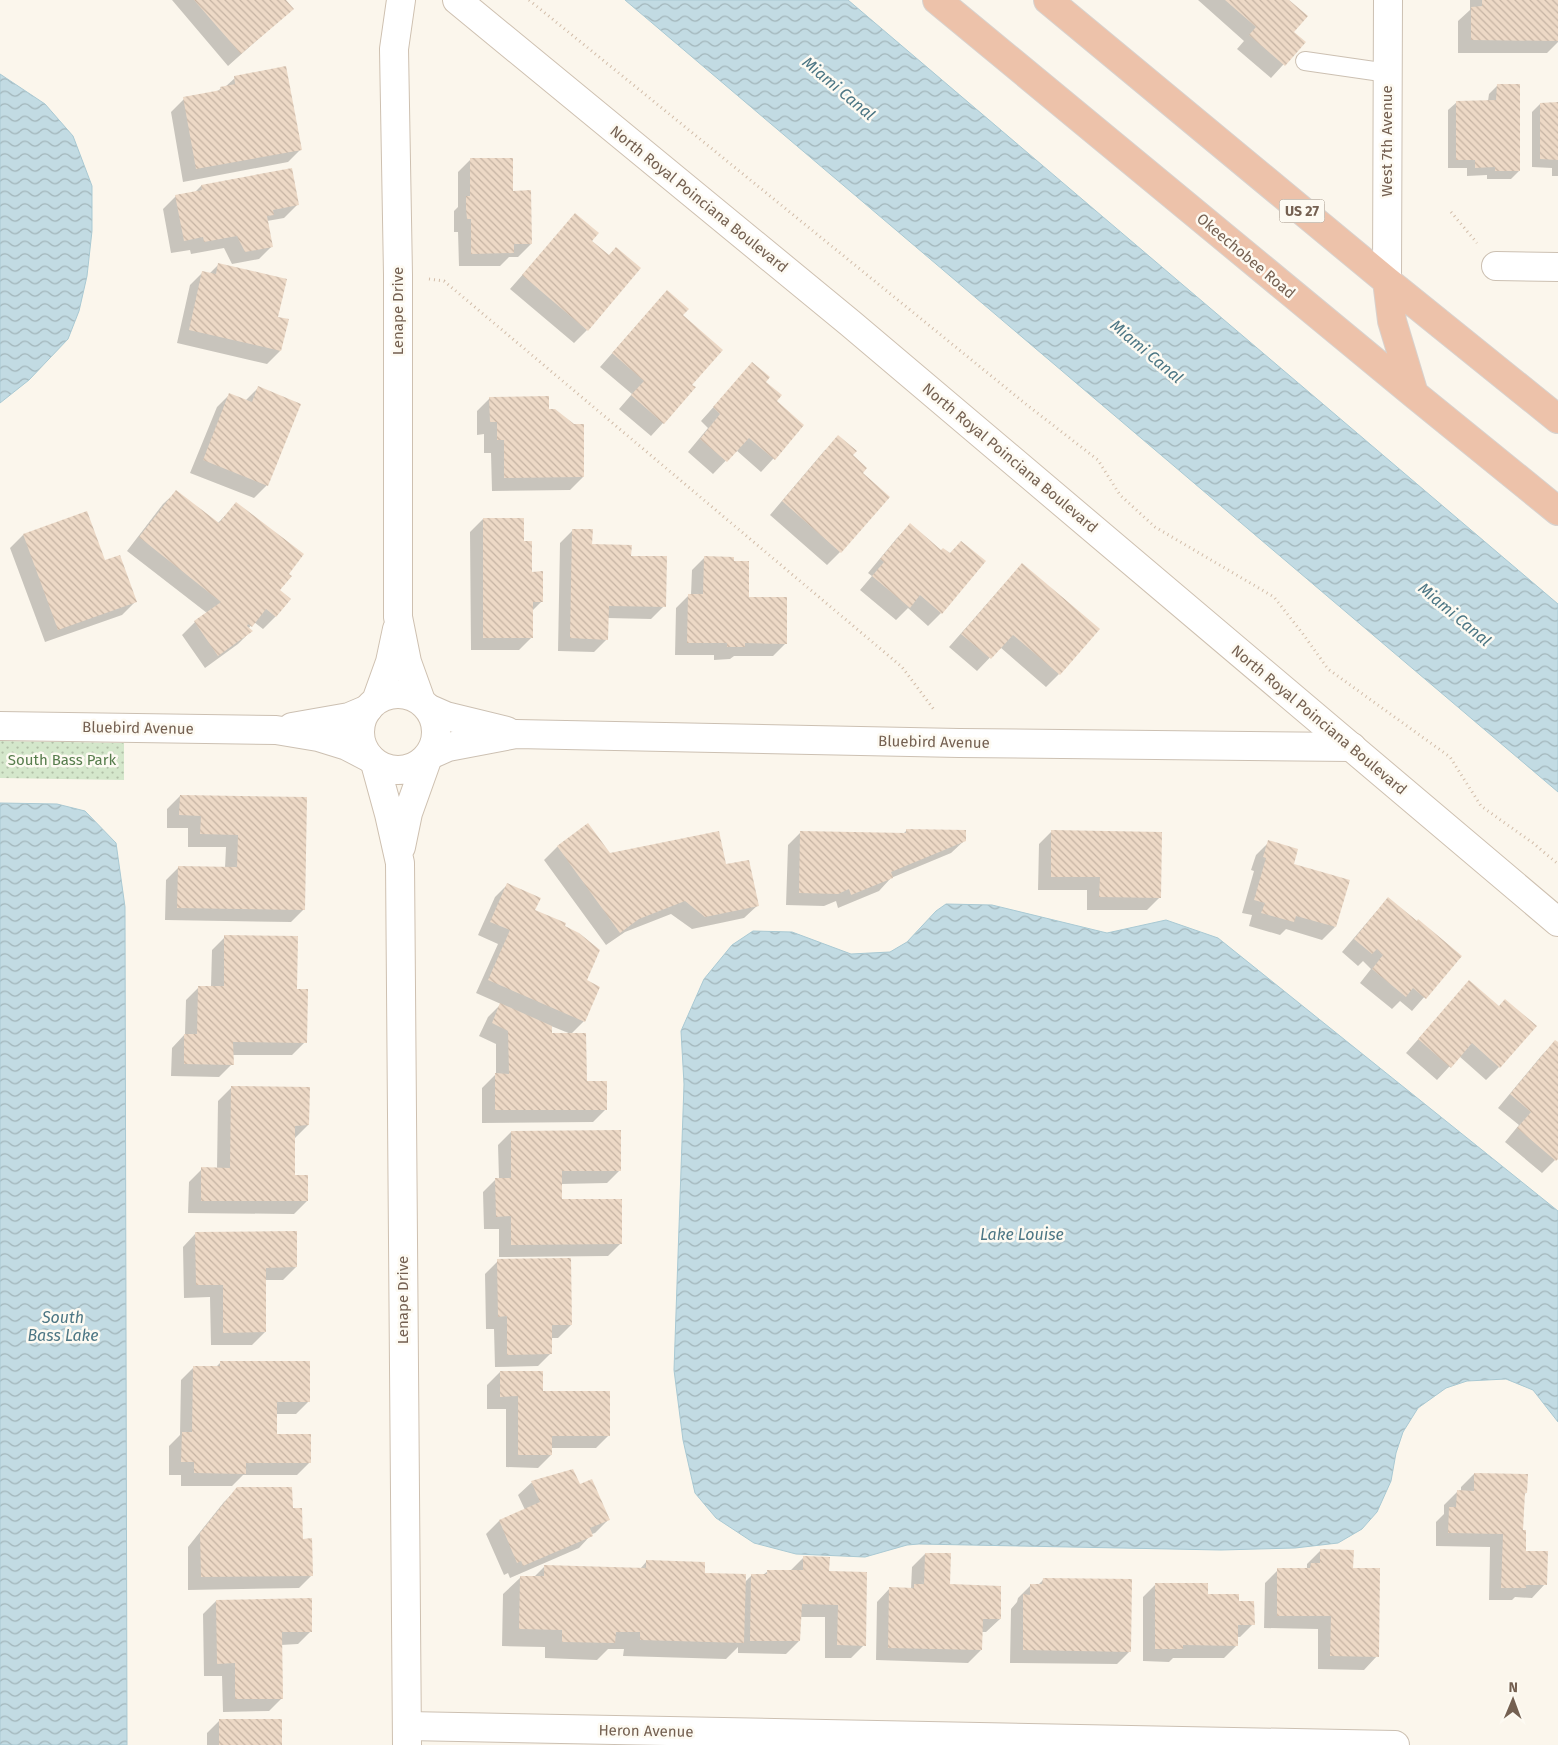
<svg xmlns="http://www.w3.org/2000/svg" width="1558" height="1745" viewBox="0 0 1558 1745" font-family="'Fira Sans',sans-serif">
  <defs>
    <pattern id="park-dots" width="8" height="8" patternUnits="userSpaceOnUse" patternTransform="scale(1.25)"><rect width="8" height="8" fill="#d4e7cb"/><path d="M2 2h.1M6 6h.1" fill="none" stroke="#b1bfa7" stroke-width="1.8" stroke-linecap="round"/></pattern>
    <pattern id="water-waves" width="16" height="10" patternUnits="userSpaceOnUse" patternTransform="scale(1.25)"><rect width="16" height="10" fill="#c2dbe3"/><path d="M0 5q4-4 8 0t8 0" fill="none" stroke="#a2b5ba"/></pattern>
    <pattern id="building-back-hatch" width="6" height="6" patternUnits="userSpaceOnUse" patternTransform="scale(1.25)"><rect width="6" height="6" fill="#edd9c6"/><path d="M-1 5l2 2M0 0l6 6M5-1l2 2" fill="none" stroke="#c5b3a3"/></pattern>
  </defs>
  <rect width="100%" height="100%" fill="#fbf6ec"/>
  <path fill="url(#park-dots)" d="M 0,741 L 124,743 L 124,780 L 0,778 Z"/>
  <path fill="url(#water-waves)" stroke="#a9c9d3" d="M 625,0 L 848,0 L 1558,604 L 1558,792 Z
    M 0,74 L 45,104 L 73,136 L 92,186 L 92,231 L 87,276 L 79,311 L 68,339 L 29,380 L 0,403 Z
    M 0,803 L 57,804 L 85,811 L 116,843 L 125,907 L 127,1745 L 0,1745 Z
    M 946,904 L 992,905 L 1107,933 L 1166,920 L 1218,938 L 1558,1211 L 1558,1422 L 1533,1390 L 1506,1379 L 1467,1381 L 1446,1388 L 1418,1408 L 1403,1432 L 1396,1453 L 1391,1481 L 1377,1512 L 1362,1529 L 1338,1543 L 1295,1548 L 1221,1550 L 919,1544 L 907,1545 L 865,1557 L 796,1554 L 754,1543 L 716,1518 L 695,1493 L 683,1440 L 674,1370 L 684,1084 L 681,1031 L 704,979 L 732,945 L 753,931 L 792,932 L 851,954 L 890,952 L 907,942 L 936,911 Z"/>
  <path fill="#0003" d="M 172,0 L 284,0 L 292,9 L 228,66 Z
    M 1198,0 L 1287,0 L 1292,32 L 1304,42 L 1271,78 L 1237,49 L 1244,41 Z
    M 1470,0 L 1558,0 L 1558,42 L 1547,53 L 1458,53 L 1458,21 L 1470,10 Z
    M 235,78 L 301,149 L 288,162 L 183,182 L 171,112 L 184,99 L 216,93 L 221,88 L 225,87 Z
    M 1497,86 L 1519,171 L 1511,179 L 1487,179 L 1487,175 L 1467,176 L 1467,168 L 1448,168 L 1448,110 L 1457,102 L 1488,101 L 1489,94 Z
    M 1540,104 L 1558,104 L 1558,176 L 1552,176 L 1552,168 L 1532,167 L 1532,112 Z
    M 471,159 L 512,192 L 531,244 L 518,257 L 509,257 L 500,266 L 459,266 L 458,232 L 454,232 L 454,211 L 458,207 L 458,172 Z
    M 201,186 L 297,205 L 284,218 L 267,221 L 272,246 L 259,259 L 232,264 L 224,248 L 191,254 L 190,250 L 171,253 L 163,209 L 176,196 L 195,192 Z
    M 575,215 L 591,241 L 608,256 L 587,330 L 574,343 L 510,289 Z
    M 218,265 L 277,318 L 280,351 L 267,364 L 177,343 L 190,285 L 203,272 L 209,274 Z
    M 667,291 L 681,315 L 690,385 L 663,423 L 651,436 L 619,409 L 632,394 L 600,367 Z
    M 752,364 L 775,402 L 803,426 L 761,472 L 736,450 L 713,474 L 688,452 L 708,428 L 701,421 Z
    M 258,388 L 267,485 L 254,498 L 190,473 L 217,407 L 230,394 L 245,401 Z
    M 490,398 L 548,410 L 583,477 L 570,490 L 492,491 L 491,453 L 484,453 L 484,434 L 477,435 L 477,411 Z
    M 825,450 L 852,455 L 861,474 L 840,552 L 827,565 L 770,515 Z
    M 176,492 L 217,524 L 236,504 L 287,574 L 279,590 L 276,616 L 263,629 L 254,622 L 248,629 L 251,631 L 238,644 L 205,668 L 182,635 L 195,622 L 207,613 L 127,551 L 163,504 Z
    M 87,513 L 104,562 L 135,602 L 122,615 L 45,642 L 10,548 L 23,535 Z
    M 483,519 L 522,542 L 530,573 L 542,601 L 531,612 L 532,637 L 519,650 L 471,650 L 470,532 Z
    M 910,525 L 941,613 L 928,626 L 908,608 L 896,620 L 860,590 L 872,576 L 868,573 L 897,538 Z
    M 573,530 L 591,545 L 630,557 L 664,606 L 651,619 L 607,618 L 607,639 L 594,652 L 558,651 L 560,543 Z
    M 705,557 L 733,562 L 748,598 L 786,643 L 773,656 L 734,656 L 730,659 L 714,660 L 714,655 L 675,655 L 676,608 L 689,595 L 691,595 L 692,570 Z
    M 1022,564 L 1059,674 L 1046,687 L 1000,647 L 977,671 L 949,647 Z
    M 180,796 L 306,798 L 304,909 L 291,922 L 165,920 L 166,880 L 179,867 L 225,868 L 226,847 L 188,847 L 188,828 L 167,828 L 167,809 Z
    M 587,825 L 609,855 L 725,866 L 758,905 L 744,918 L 692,929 L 671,914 L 625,932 L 606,945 L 544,860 L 557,847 Z
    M 907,830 L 965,840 L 951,853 L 891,878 L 879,891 L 838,908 L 836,901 L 824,906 L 786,905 L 788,845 L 801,832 L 902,835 Z
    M 1052,831 L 1160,897 L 1147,910 L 1087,910 L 1087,890 L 1038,890 L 1039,844 Z
    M 1269,842 L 1292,865 L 1335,927 L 1322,940 L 1286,929 L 1280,935 L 1249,926 L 1252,915 L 1242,913 L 1254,871 L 1251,870 L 1256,855 Z
    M 508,884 L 533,910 L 563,927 L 585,981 L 584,1021 L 571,1034 L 551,1026 L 550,1035 L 606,1109 L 593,1122 L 482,1123 L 482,1088 L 496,1074 L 496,1044 L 479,1036 L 488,1017 L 501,1004 L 476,993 L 498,944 L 478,935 L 495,897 Z
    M 1389,899 L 1460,956 L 1412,1011 L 1400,1001 L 1392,1009 L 1360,983 L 1371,969 L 1363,961 L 1358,966 L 1342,952 L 1376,912 Z
    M 225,937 L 295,990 L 305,1042 L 292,1055 L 232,1055 L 232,1064 L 219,1077 L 171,1076 L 172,1048 L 185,1034 L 186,1000 L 199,987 L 211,987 L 212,950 Z
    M 1469,982 L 1498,1007 L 1499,1067 L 1486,1080 L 1459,1056 L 1437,1080 L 1406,1053 Z
    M 1555,1042 L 1558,1044 L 1558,1157 L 1542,1173 L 1505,1142 L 1519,1125 L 1498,1108 L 1542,1055 Z
    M 231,1088 L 308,1125 L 295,1138 L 294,1176 L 307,1201 L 294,1214 L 188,1213 L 189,1182 L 202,1169 L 217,1169 L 218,1101 Z
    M 511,1132 L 620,1170 L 607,1183 L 561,1184 L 561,1201 L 621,1243 L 608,1256 L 499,1257 L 499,1229 L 484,1229 L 483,1192 L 496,1179 L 499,1179 L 498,1145 Z
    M 196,1233 L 296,1267 L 283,1280 L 265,1280 L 265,1332 L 252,1345 L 211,1345 L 210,1297 L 184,1298 L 183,1247 Z
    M 498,1261 L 571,1325 L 558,1338 L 551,1338 L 551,1353 L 538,1366 L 495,1367 L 494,1329 L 486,1329 L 485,1274 Z
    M 221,1362 L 309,1401 L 296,1414 L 276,1414 L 276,1436 L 310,1462 L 297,1475 L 243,1475 L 232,1486 L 181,1486 L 181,1475 L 169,1475 L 169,1446 L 180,1435 L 181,1380 L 194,1367 L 216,1367 Z
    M 500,1372 L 541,1392 L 609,1435 L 596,1448 L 551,1448 L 551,1455 L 538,1468 L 506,1467 L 506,1409 L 487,1409 L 487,1385 Z
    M 572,1471 L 579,1486 L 608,1520 L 595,1533 L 592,1534 L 579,1548 L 510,1578 L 508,1573 L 504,1575 L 486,1534 L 499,1521 L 525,1510 L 518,1495 L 531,1483 Z
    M 1474,1474 L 1526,1493 L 1523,1495 L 1522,1531 L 1525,1552 L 1545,1584 L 1532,1598 L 1515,1597 L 1512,1600 L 1489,1600 L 1490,1547 L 1436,1546 L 1436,1522 L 1444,1514 L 1444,1505 L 1457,1492 L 1461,1492 L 1461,1487 Z
    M 238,1488 L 292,1509 L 312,1575 L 299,1588 L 188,1590 L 188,1547 L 224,1502 Z
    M 1320,1551 L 1352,1569 L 1377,1656 L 1364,1670 L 1318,1669 L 1318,1629 L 1264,1628 L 1265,1583 L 1278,1570 L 1307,1568 L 1307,1564 Z
    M 925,1554 L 949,1586 L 1000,1619 L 986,1632 L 981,1632 L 981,1650 L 968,1663 L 876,1660 L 877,1602 L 890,1588 L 911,1589 L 912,1567 Z
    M 804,1557 L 828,1572 L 864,1645 L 851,1658 L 825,1658 L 825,1617 L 800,1617 L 799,1641 L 786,1654 L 738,1653 L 738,1647 L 726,1659 L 623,1656 L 624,1649 L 608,1649 L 597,1660 L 545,1658 L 545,1647 L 502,1646 L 503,1594 L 521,1577 L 534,1577 L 545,1566 L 640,1569 L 647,1561 L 744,1583 L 752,1575 L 763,1575 L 768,1571 L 791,1570 Z
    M 1043,1580 L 1130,1651 L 1117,1664 L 1010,1663 L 1011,1609 L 1017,1602 L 1018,1598 L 1031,1585 L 1038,1585 Z
    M 1156,1584 L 1237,1602 L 1253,1624 L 1240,1637 L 1237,1637 L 1237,1645 L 1224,1658 L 1173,1658 L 1169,1662 L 1143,1661 L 1143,1597 Z
    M 216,1601 L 311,1631 L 298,1644 L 281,1645 L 282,1698 L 269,1711 L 223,1712 L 222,1676 L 204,1676 L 203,1614 Z
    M 220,1720 L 281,1745 L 207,1745 L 207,1733 Z"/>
  <path fill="url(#building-back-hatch)" d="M 194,0 L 286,0 L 294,9 L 241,54 Z
    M 1225,0 L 1289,0 L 1308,16 L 1294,32 L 1306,42 L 1285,66 L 1249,35 L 1256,27 Z
    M 1482,0 L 1558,0 L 1558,41 L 1471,40 L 1471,7 L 1482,6 Z
    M 286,66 L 302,150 L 196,169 L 183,97 L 221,90 L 220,87 L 235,84 L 234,76 Z
    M 1497,84 L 1520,84 L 1520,171 L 1495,171 L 1495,167 L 1475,168 L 1475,160 L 1456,160 L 1456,101 L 1496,100 Z
    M 1558,102 L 1558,160 L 1540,159 L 1540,103 Z
    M 470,158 L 513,158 L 513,191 L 531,190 L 532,244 L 514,244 L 514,253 L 471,254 L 471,219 L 467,219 L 466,208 L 466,196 L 470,196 Z
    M 292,168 L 299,205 L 273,210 L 274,215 L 267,216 L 273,247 L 245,252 L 237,236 L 204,242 L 203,237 L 184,241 L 175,195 L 202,190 L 201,185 Z
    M 575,213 L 599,233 L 592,241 L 609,255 L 616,247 L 641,268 L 588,331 L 522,275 Z
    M 218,263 L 287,279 L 278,317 L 289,319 L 281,351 L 189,330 L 202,271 L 216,274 Z
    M 667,290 L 689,309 L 683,315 L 723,350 L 692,385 L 696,387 L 664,424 L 631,395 L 644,381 L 612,353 Z
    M 752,362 L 770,377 L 766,382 L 782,395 L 777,401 L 804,425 L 775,460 L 749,438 L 727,462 L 700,439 L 720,414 L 713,407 Z
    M 258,386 L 301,404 L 268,486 L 203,460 L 229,393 L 252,402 Z
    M 549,396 L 549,409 L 555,409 L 574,424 L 584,424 L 584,477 L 504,478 L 504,440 L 497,440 L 497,422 L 490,422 L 489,397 Z
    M 838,435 L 857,451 L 853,455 L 867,468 L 863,473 L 890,497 L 841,553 L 782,501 Z
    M 176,490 L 219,523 L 236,502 L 304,554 L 289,574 L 292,576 L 280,590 L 291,599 L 276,617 L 266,609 L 252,627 L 248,624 L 247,626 L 253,631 L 218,656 L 194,621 L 221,602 L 139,537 Z
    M 87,511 L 105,560 L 120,555 L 137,602 L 58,630 L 23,534 Z
    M 483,518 L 524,518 L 524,541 L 532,541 L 532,572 L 543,571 L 543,602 L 533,602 L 533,638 L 483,638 Z
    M 910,523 L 941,550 L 943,548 L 950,553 L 961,541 L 986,561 L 942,614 L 920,595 L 910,608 L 872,576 L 884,562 L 880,559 Z
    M 572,529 L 593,529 L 592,544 L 632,545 L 631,556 L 667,556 L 666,607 L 609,606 L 608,640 L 570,638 Z
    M 704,556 L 734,557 L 734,561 L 749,561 L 749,597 L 787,597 L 787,644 L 745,643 L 745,647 L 727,647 L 727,643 L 687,643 L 688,594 L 703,594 Z
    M 1022,563 L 1100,629 L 1060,675 L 1013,635 L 991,659 L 961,634 Z
    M 180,795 L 307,797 L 305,910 L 177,908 L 178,866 L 237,867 L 238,835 L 200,834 L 201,816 L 179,815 Z
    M 588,823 L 610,853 L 719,831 L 726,864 L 749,860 L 759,906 L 705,917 L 685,901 L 639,919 L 620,933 L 557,846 Z
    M 906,829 L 966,830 L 966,841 L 891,872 L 893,878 L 851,895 L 849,889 L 838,894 L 799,893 L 800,831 L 906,833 Z
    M 1051,830 L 1162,832 L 1161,898 L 1099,897 L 1100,877 L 1051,877 Z
    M 1268,840 L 1298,849 L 1294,864 L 1350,880 L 1336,927 L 1296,916 L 1294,922 L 1261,913 L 1265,903 L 1254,900 L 1266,858 L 1263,857 Z
    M 507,883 L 541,898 L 535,910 L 566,923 L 565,926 L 579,933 L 600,950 L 587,980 L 600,987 L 585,1022 L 488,980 L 510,930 L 490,922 Z
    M 1388,897 L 1417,921 L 1418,919 L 1462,956 L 1426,999 L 1413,988 L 1406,997 L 1372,969 L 1383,955 L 1377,949 L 1372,954 L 1354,939 Z
    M 224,935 L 298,936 L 297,989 L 308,989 L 307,1043 L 233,1042 L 234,1065 L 184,1064 L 184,1034 L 197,1034 L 198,986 L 224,986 Z
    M 1469,980 L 1499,1006 L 1505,999 L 1537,1026 L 1500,1068 L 1472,1043 L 1451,1068 L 1418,1039 Z
    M 500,1003 L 552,1026 L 552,1033 L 586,1033 L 587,1081 L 607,1081 L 607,1110 L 495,1110 L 495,1073 L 509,1074 L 508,1031 L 492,1023 Z
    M 1555,1040 L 1558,1042 L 1558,1159 L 1556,1161 L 1517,1128 L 1531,1112 L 1510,1094 Z
    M 231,1086 L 310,1087 L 309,1125 L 295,1126 L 295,1175 L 308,1175 L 308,1201 L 201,1201 L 201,1167 L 230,1168 Z
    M 621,1130 L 621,1171 L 562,1171 L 562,1199 L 622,1199 L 622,1244 L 511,1245 L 511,1216 L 496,1217 L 495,1178 L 511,1178 L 511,1131 Z
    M 297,1231 L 297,1267 L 266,1268 L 266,1332 L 223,1333 L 223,1285 L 196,1285 L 195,1232 Z
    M 571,1258 L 572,1325 L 552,1325 L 552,1354 L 507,1355 L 507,1316 L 498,1317 L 497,1259 Z
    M 220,1361 L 310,1361 L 310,1402 L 277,1402 L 277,1434 L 311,1434 L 311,1463 L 246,1463 L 246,1474 L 194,1473 L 194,1462 L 181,1462 L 182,1432 L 192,1432 L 193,1366 L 220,1366 Z
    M 500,1371 L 543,1371 L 543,1391 L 610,1391 L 610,1436 L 552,1436 L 552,1455 L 518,1455 L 518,1396 L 500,1397 Z
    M 573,1469 L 580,1484 L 592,1479 L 610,1520 L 590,1528 L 593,1536 L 523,1566 L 521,1561 L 517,1563 L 499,1520 L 540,1502 L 531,1481 Z
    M 1474,1473 L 1528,1474 L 1527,1493 L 1525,1493 L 1523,1530 L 1526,1530 L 1526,1551 L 1548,1551 L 1547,1585 L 1526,1585 L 1526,1588 L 1501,1588 L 1503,1534 L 1448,1533 L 1449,1507 L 1456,1507 L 1457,1490 L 1474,1491 Z
    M 237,1487 L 292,1487 L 293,1508 L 302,1508 L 303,1539 L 312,1538 L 313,1576 L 201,1577 L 200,1533 Z
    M 1320,1549 L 1354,1550 L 1353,1568 L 1380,1568 L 1379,1657 L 1330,1656 L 1331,1616 L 1277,1616 L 1277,1568 L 1310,1568 L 1311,1563 L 1320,1563 Z
    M 925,1553 L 951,1553 L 950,1584 L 1001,1586 L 1001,1619 L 983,1619 L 982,1650 L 888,1648 L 889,1587 L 914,1588 L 914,1584 L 924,1584 Z
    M 803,1556 L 830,1557 L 829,1571 L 867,1572 L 866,1646 L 837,1645 L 838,1605 L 802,1604 L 800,1641 L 750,1641 L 751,1574 L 767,1574 L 767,1570 L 803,1570 Z
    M 646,1560 L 705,1562 L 705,1573 L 746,1574 L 744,1643 L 640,1640 L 640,1632 L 616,1632 L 615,1643 L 562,1642 L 562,1630 L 519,1629 L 520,1576 L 544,1576 L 544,1565 L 646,1568 Z
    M 1043,1578 L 1132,1579 L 1131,1652 L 1023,1650 L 1023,1594 L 1030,1595 L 1030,1584 L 1042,1584 Z
    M 1155,1583 L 1208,1583 L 1208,1594 L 1239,1594 L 1239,1601 L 1254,1601 L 1255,1625 L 1238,1625 L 1238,1646 L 1183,1645 L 1183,1649 L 1155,1649 Z
    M 312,1598 L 312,1632 L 282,1632 L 283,1699 L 235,1699 L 235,1663 L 217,1664 L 216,1600 Z
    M 219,1719 L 282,1719 L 282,1745 L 219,1745 Z"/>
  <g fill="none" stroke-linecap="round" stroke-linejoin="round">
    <g stroke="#ccc0b2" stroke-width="20">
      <path id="lane" d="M 1305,61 L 1388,73"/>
    </g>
    <g stroke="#ccc0b2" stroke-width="30">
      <path id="street" d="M 1496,266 L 1558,267
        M 1387,281 L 1388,0
        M 430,709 L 446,716 L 507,731
        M 0,726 L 276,730 L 318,737 L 347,746 L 370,758
        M 292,727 L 349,717 L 368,709
        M 430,755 L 448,747 L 516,734 L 959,743 L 1352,747
        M 407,1726 L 1395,1745"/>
    </g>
    <g stroke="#cec0b0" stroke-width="30">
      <path id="secondary" d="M 401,0 L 394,49 L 398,275 L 398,617 L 407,662 L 421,701
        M 457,0 L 850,323 L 1558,922
        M360 732a38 38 0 1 1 76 0a38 38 0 1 1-76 0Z
        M 376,701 L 390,662 L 397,629
        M 375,763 L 389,814 L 400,863 L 407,1745
        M 401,847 L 408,813 L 428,757"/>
    </g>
    <g stroke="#d8d2ce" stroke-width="30">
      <path id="highway" d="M 937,0 L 1414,394 L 1558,511
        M 1048,0 L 1387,281 L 1558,419
        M 1387,281 L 1392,321 L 1414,394"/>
    </g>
    <path stroke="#d2bda9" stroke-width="3" stroke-dasharray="1 4" stroke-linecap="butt" d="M 529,0 L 1027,405 L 1098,460 L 1120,495 L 1155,527 L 1274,597 L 1303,634 L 1328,669 L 1450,757 L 1481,806 L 1533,843 L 1558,864
      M 1451,212 L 1477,243
      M 429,279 L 444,281 L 902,667 L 935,711"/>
    <use href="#lane" stroke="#fff" stroke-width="18"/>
    <use href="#street" stroke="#fff" stroke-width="28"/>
    <use href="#secondary" stroke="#fff" stroke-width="28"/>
    <use href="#highway" stroke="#edc2aa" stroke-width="28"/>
  </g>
  <g text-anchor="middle" stroke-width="5" stroke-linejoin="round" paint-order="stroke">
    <rect fill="#fdfaf2" stroke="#9d8e81" stroke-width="1" x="1279.5" y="199.5" width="45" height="23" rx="4"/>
    <g font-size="14" font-weight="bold" fill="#746051">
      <text x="1302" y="216">US 27</text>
    </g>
    <g font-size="15" fill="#746051" stroke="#fdfaf2">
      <text transform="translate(1387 141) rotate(-90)" y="5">West 7th Avenue</text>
      <text transform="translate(699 199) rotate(39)" y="5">North Royal Poinciana Boulevard</text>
      <text transform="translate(1246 256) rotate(40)" y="5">Okeechobee Road</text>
      <text transform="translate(398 311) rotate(-90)" y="5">Lenape Drive</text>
      <text transform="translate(1010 458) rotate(40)" y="5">North Royal Poinciana Boulevard</text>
      <text transform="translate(1319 720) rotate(40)" y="5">North Royal Poinciana Boulevard</text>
      <text transform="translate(138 728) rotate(1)" y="5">Bluebird Avenue</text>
      <text transform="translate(934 742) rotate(1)" y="5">Bluebird Avenue</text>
      <text transform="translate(403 1300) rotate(-90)" y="5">Lenape Drive</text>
      <text transform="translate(646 1731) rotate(1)" y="5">Heron Avenue</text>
    </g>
    <g font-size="15" fill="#577d4d" stroke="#fdfaf2">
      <text x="62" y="765">South Bass Park</text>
    </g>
    <g font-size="16" font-style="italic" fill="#4c7684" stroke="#fdfaf2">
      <text transform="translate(839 88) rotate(40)" y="6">Miami Canal</text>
      <text transform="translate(1147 351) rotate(40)" y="6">Miami Canal</text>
      <text transform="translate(1455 614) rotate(40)" y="6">Miami Canal</text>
      <text x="1022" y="1240">Lake Louise</text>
      <text x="63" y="1323">South<tspan x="63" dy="18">Bass Lake</tspan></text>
    </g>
  </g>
  <g transform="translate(1513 1700) rotate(1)" stroke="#fdfaf2" stroke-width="4" paint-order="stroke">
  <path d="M0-4L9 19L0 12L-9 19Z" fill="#746051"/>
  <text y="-8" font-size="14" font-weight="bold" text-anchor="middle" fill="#746051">N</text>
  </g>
</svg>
